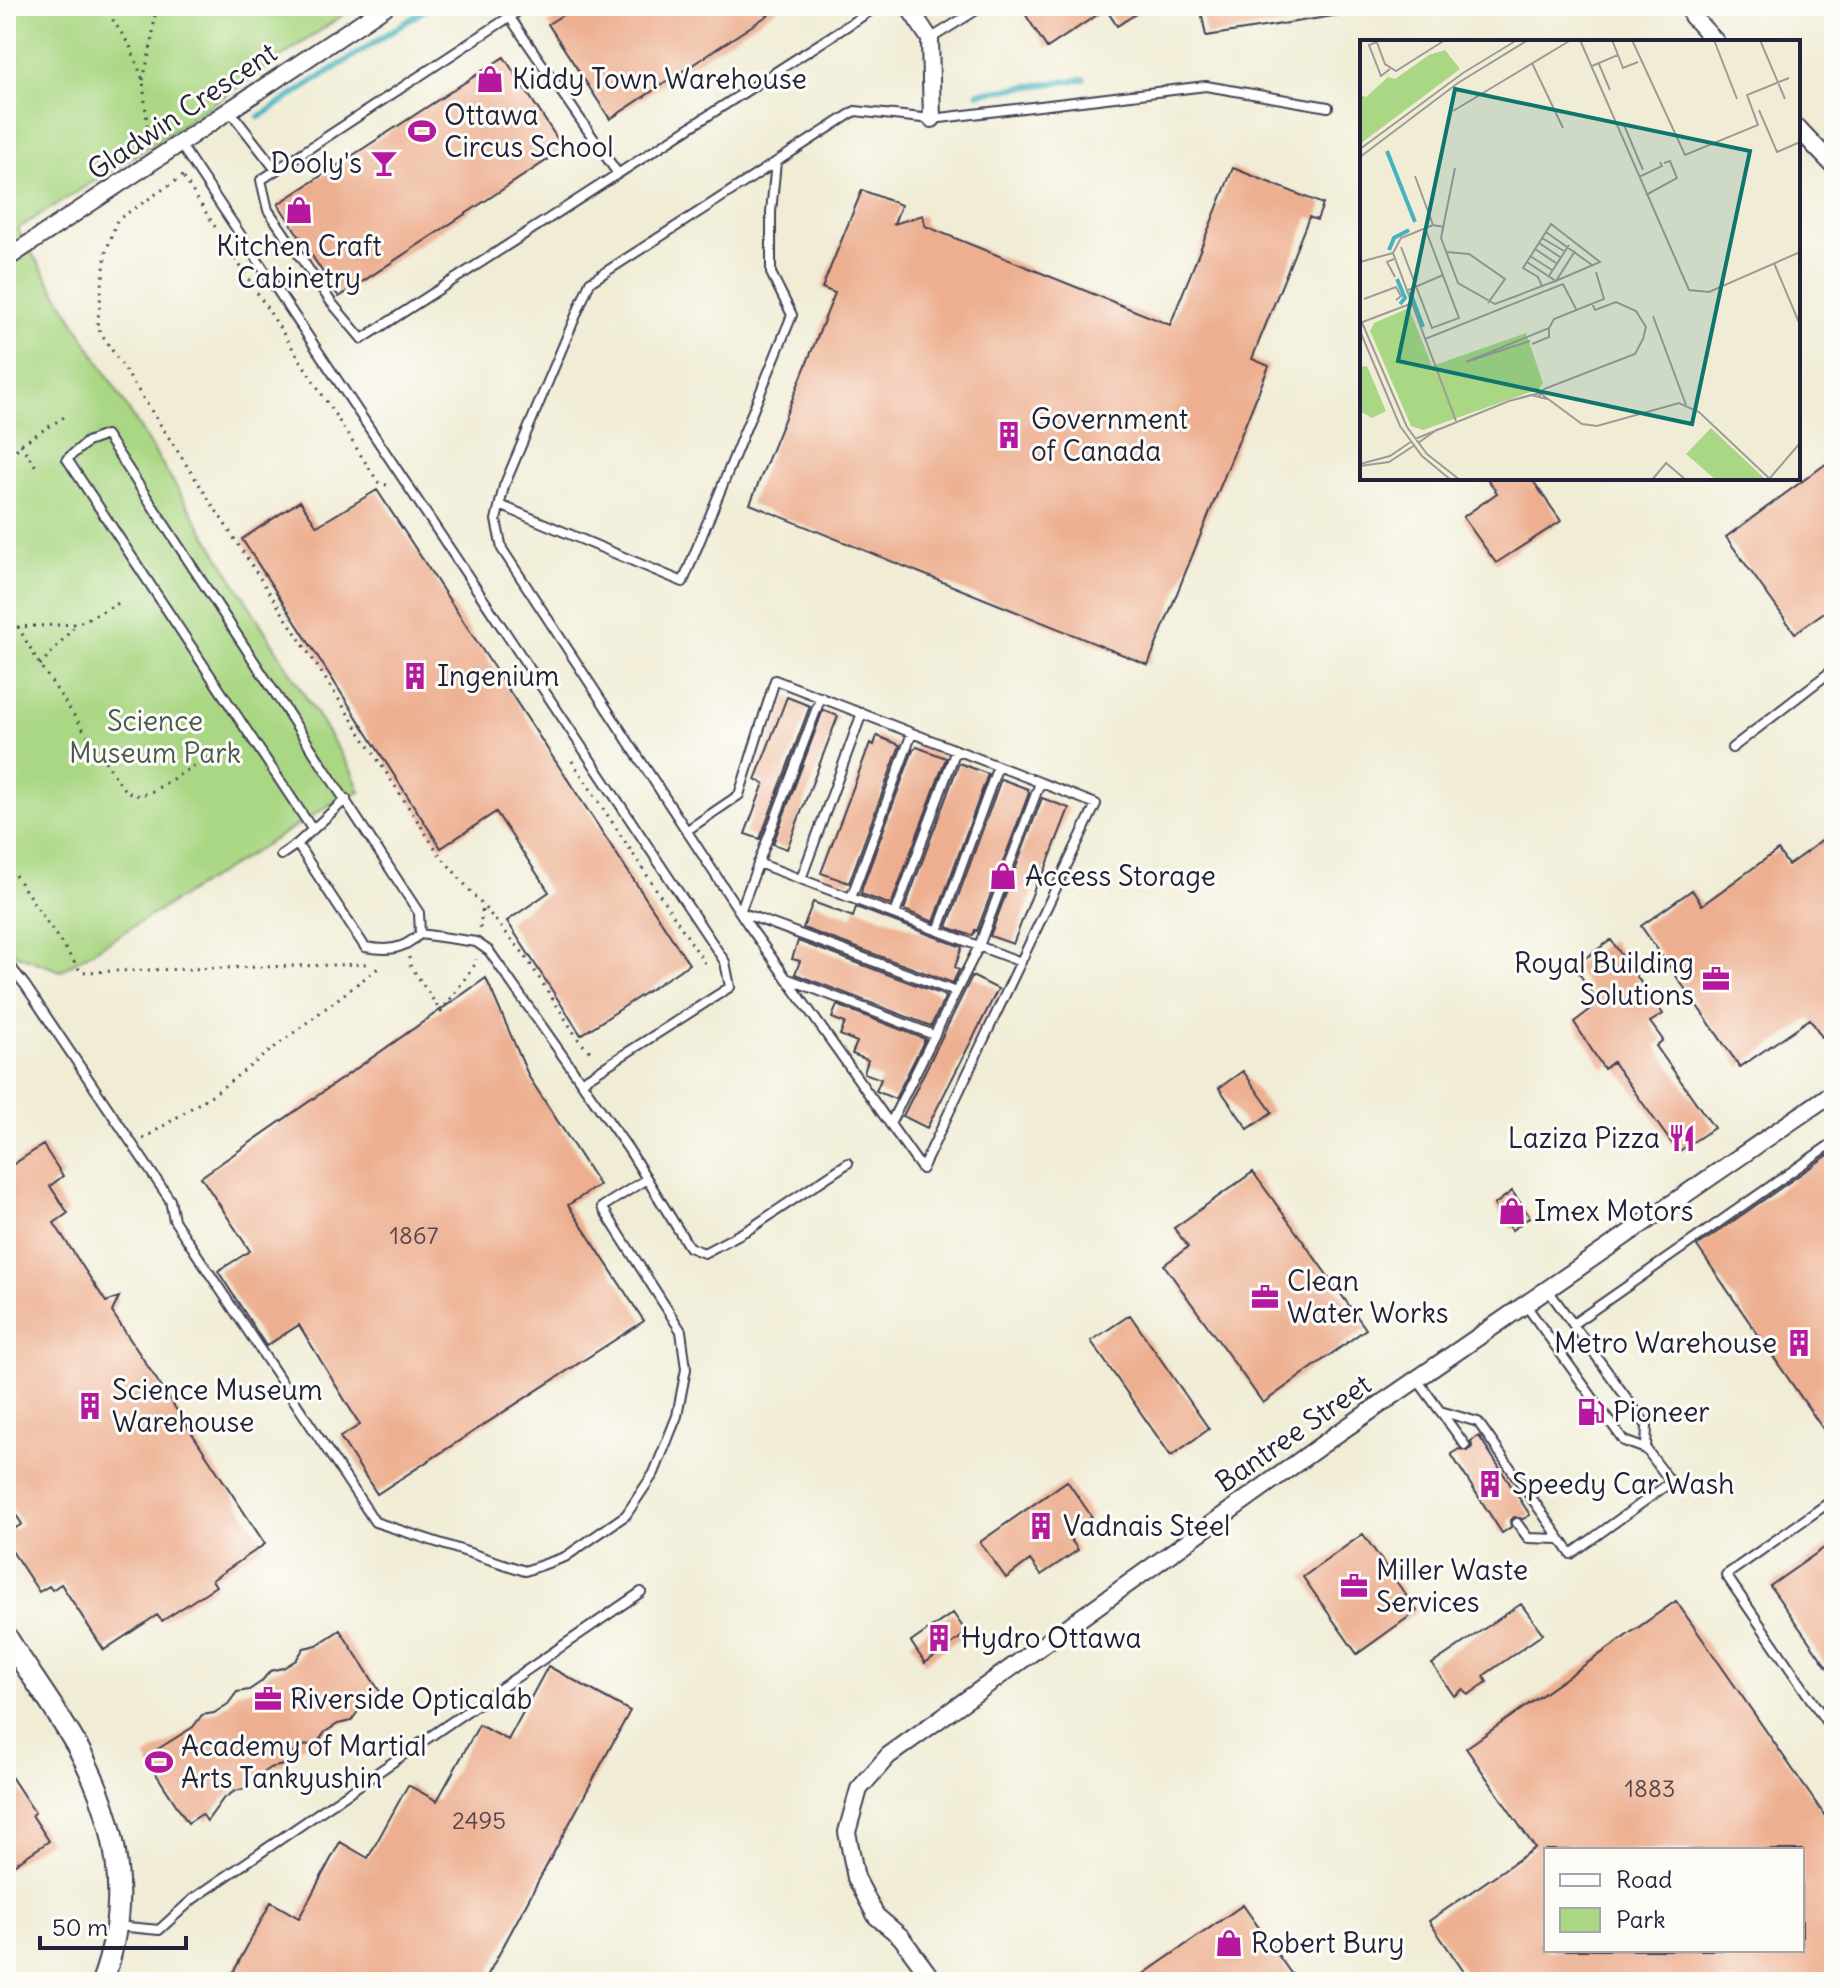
<svg xmlns="http://www.w3.org/2000/svg" width="1840" height="1988" viewBox="0 0 1840 1988" font-family="Delius,sans-serif">
  <rect width="100%" height="100%" fill="#fdfcf7"/>
  <filter id="ink" filterUnits="userSpaceOnUse"><feTurbulence type="fractalNoise" baseFrequency=".0125" numOctaves="2"/><feDisplacementMap in="SourceGraphic" scale="16" xChannelSelector="R" yChannelSelector="G"/><feConvolveMatrix kernelMatrix="1 2 1 2 8 2 1 2 1" color-interpolation-filters="sRGB"/></filter>
  <filter id="wash" filterUnits="userSpaceOnUse"><feTurbulence type="fractalNoise" baseFrequency=".006" numOctaves="4" result="noise"/><feDisplacementMap in="SourceGraphic" scale="32" xChannelSelector="R" yChannelSelector="G"/><feGaussianBlur stdDeviation="1.8" result="paint"/><feColorMatrix in="noise" values="0 0 0 0 0 0 0 0 0 0 0 0 0 0 0 0 0 1.4 0 .05"/><feComposite in="paint" operator="in"/></filter>
  <g filter="url(#wash)">
    <rect width="100%" height="100%" fill="#f0ecd5"/>
    <path fill="#aad783" stroke="#667c5f" stroke-width="2" d="M 6,6 L 356,6 L 157,142 L 17,229 L 352,772 L 360,792 L 330,805 L 61,971 L 14,954 L 6,932 Z"/>
    <g fill="none" stroke-linecap="round" stroke-linejoin="round">
      <path stroke="#46b4c0" stroke-width="6" d="M 978,93 L 1084,79
        M 259,117 L 431,6"/>
    </g>
    <g id="blocks">
      <path fill="#edaf90" fill-rule="evenodd" d="M 577,6 L 782,6 L 610,119 L 548,24 Z
        M 1020,6 L 1148,6 L 1117,26 L 1106,9 L 1047,48 Z
        M 1200,6 L 1339,6 L 1340,15 L 1206,36 Z
        M 504,57 L 564,149 L 339,297 L 278,204 Z
        M 1233,168 L 1323,204 L 1317,220 L 1309,217 L 1252,359 L 1269,366 L 1148,665 L 750,504 L 835,293 L 822,288 L 862,190 L 901,205 L 894,224 L 923,215 L 925,226 L 1170,325 Z
        M 1834,458 L 1834,605 L 1795,633 L 1726,537 Z
        M 1487,478 L 1531,478 L 1561,521 L 1496,563 L 1463,517 L 1497,493 Z
        M 377,490 L 689,964 L 581,1035 L 507,921 L 549,892 L 496,812 L 441,848 L 242,539 L 300,501 L 317,526 Z
        M 787,697 L 810,706 L 760,839 L 745,834 L 764,783 L 755,780 Z
        M 823,710 L 838,716 L 787,849 L 773,844 Z
        M 877,736 L 900,745 L 849,883 L 821,873 L 870,743 L 874,745 Z
        M 917,747 L 946,758 L 891,905 L 861,894 L 862,888 L 913,750 Z
        M 959,763 L 988,774 L 934,922 L 904,910 Z
        M 1001,779 L 1028,789 L 1029,793 L 977,931 L 975,930 L 973,935 L 967,934 L 947,927 Z
        M 1042,798 L 1069,808 L 1040,883 L 1037,882 L 1013,944 L 990,936 Z
        M 1834,832 L 1834,1029 L 1822,1037 L 1810,1019 L 1740,1067 L 1641,926 L 1692,890 L 1702,905 L 1778,850 L 1788,865 Z
        M 813,902 L 853,917 L 856,907 L 962,947 L 955,967 L 959,970 L 953,983 L 803,928 Z
        M 1611,940 L 1663,1014 L 1650,1022 L 1663,1040 L 1656,1046 L 1714,1128 L 1678,1152 L 1613,1062 L 1604,1069 L 1574,1022 L 1599,1003 L 1574,966 Z
        M 798,941 L 946,996 L 931,1026 L 795,974 L 800,961 L 792,959 Z
        M 972,976 L 998,989 L 927,1128 L 903,1116 Z
        M 486,978 L 529,1077 L 599,1185 L 568,1205 L 644,1321 L 377,1494 L 340,1437 L 360,1425 L 299,1325 L 266,1346 L 218,1271 L 250,1251 L 201,1177 Z
        M 837,1005 L 925,1039 L 895,1099 L 876,1091 L 881,1079 L 864,1073 L 868,1060 L 852,1054 L 857,1042 L 840,1035 L 845,1023 L 832,1018 Z
        M 1243,1071 L 1272,1112 L 1248,1129 L 1219,1088 Z
        M 43,1145 L 63,1176 L 50,1186 L 68,1213 L 54,1223 L 106,1302 L 119,1297 L 112,1312 L 265,1544 L 212,1580 L 216,1586 L 162,1621 L 157,1615 L 104,1650 L 61,1584 L 52,1590 L 49,1586 L 39,1592 L 6,1542 L 6,1534 L 22,1524 L 6,1500 L 6,1169 Z
        M 1834,1151 L 1834,1445 L 1697,1246 Z
        M 1253,1172 L 1366,1329 L 1263,1403 L 1164,1265 L 1188,1247 L 1174,1228 Z
        M 1512,1191 L 1530,1217 L 1512,1230 L 1494,1205 Z
        M 1130,1315 L 1209,1429 L 1171,1456 L 1091,1341 Z
        M 1479,1436 L 1530,1515 L 1523,1519 L 1514,1517 L 1510,1521 L 1511,1527 L 1502,1533 L 1451,1454 L 1459,1449 L 1468,1451 L 1472,1447 L 1471,1441 Z
        M 1067,1481 L 1092,1517 L 1067,1534 L 1078,1550 L 1041,1575 L 1030,1560 L 1006,1578 L 980,1542 Z
        M 1363,1534 L 1417,1611 L 1357,1654 L 1303,1577 Z
        M 1834,1541 L 1834,1677 L 1770,1586 Z
        M 1676,1601 L 1834,1829 L 1834,1982 L 1471,1982 L 1429,1921 L 1535,1848 L 1466,1748 ZM 1546,1850 L 1802,1850 L 1802,1950 L 1546,1950 Z
        M 1521,1604 L 1543,1634 L 1483,1676 L 1487,1682 L 1468,1695 L 1463,1689 L 1454,1696 L 1432,1664 Z
        M 953,1613 L 967,1633 L 925,1663 L 911,1642 Z
        M 340,1630 L 382,1695 L 359,1710 L 351,1721 L 338,1724 L 325,1732 L 317,1743 L 303,1746 L 291,1754 L 283,1765 L 270,1768 L 256,1777 L 248,1788 L 235,1791 L 223,1799 L 207,1821 L 202,1814 L 188,1823 L 145,1757 L 193,1727 L 202,1715 L 214,1713 L 228,1704 L 237,1692 L 249,1690 L 261,1682 L 270,1671 L 283,1668 L 296,1660 L 304,1648 L 317,1645 Z
        M 548,1666 L 630,1711 L 484,1982 L 228,1982 L 271,1902 L 299,1918 L 340,1842 L 368,1858 L 408,1785 L 437,1801 L 479,1725 L 508,1740 Z
        M 6,1769 L 35,1813 L 32,1815 L 49,1841 L 6,1870 Z
        M 1243,1905 L 1297,1982 L 1132,1982 Z"/>
    </g>
  </g>
  <g filter="url(#ink)">
    <use href="#blocks" fill-opacity="0" stroke="#414052" stroke-width="2"/>
    <g fill="none" stroke-linecap="round" stroke-linejoin="round">
      <g stroke="#414052" stroke-width="12">
        <path id="service" d="M 502,6 L 618,174
          M 526,6 L 261,180 L 268,210 L 331,302 L 362,339 L 878,6
          M 930,39 L 983,6
          M 230,111 L 276,170
          M 180,144 L 725,962 L 730,987 L 581,1082
          M 500,505 L 683,582 L 792,315 L 771,273 L 771,212 L 776,162
          M 821,697 L 740,912 L 956,992
          M 1732,748 L 1834,669
          M 686,831 L 739,795 L 775,680 L 1096,804 L 922,1169 L 747,923 L 502,549 L 496,520 L 504,486 L 590,282 L 855,111 L 932,119 L 1206,86 L 1328,107
          M 297,844 L 365,947 C 389,951 402,950 420,934 L 419,913 L 106,435 L 87,442 L 67,459 L 312,829
          M 281,855 L 297,844 L 346,799
          M 758,863 L 1021,962
          M 801,879 L 862,713
          M 851,898 L 912,733
          M 895,914 L 956,750
          M 938,931 L 998,766
          M 420,934 L 476,942 L 489,951 L 629,1150 L 689,1247 L 704,1253 L 751,1228 L 848,1163
          M 6,967 L 13,970 L 25,985 L 170,1200 L 174,1220 L 375,1522 L 525,1571 L 565,1557 L 626,1515 L 654,1473 L 677,1416 L 686,1369 L 681,1331 L 602,1207 L 645,1180
          M 786,978 L 934,1035
          M 890,1124 L 979,946 L 1040,783
          M 1525,1304 L 1624,1441 L 1646,1449 L 1647,1426 L 1548,1290
          M 1573,1324 L 1834,1142
          M 1416,1378 L 1440,1411 L 1478,1422 L 1571,1554 L 1671,1482 L 1646,1449
          M 1441,1412 L 1465,1445
          M 1834,1499 L 1726,1575 L 1834,1733
          M 1517,1523 L 1528,1538 L 1559,1539
          M 117,1926 L 159,1930 L 193,1899 L 641,1592"/>
      </g>
      <g stroke="#414052" stroke-width="20">
        <path id="minor" d="M 908,6 L 930,39 L 932,119
          M 1692,16 L 1716,42
          M 1798,128 L 1834,166
          M 6,259 L 386,6
          M 934,1982 L 901,1937 L 876,1916 L 856,1878 L 847,1832 L 859,1789 L 888,1756 L 1337,1434 L 1834,1092"/>
      </g>
      <g stroke="#414052" stroke-width="24">
        <path id="tertiary" d="M 6,1636 C 32,1678 63,1718 85,1761 C 120,1832 130,1907 102,1982"/>
      </g>
      <path stroke="#414052" stroke-width="3" stroke-dasharray="2 6" stroke-linecap="butt" d="M 104,6 L 131,48 L 143,80 L 149,144
        M 143,80 L 152,42 L 156,6
        M 183,176 L 117,220 L 106,252 L 97,327 L 439,854 L 524,954 L 580,1042 L 594,1055
        M 184,178 L 378,482 L 392,487
        M 21,444 L 36,467
        M 6,462 L 21,444 L 69,414
        M 6,606 L 40,665 L 125,791 L 139,796 L 153,791 L 215,753
        M 17,627 L 77,624 L 123,601
        M 40,665 L 77,624
        M 572,761 L 706,965
        M 6,862 L 81,972 L 366,964
        M 480,928 L 483,904
        M 409,957 L 410,965 L 441,1012 L 476,963 L 476,959
        M 143,1139 L 215,1093 L 382,965"/>
      <use href="#service" stroke="#fff" stroke-width="8"/>
      <use href="#minor" stroke="#fff" stroke-width="16"/>
      <use href="#tertiary" stroke="#fff" stroke-width="20"/>
    </g>
  </g>
  <defs>
    <g id="shop-bare" transform="scale(2.16)"><path d="M-5-2.5h2.3a2.7 3.5 0 0 1 5.4 0H5L5.5 6h-11ZM-1.5-2.5h3a1.5 2.3 0 0 0-3 0Z" fill="#b5179e" stroke="#fdfcf7" stroke-width="2.5" paint-order="stroke"/></g>
    <g id="stadium-bare" transform="scale(2.16)"><path d="M0-5a6.5 5 0 1 0 0 10a6.5 5 0 1 0 0-10ZM-3.5-1.8h7v3.6h-7Z" fill="#b5179e" stroke="#fdfcf7" stroke-width="2.5" paint-order="stroke"/></g>
    <g id="bar-bare" transform="scale(2.16)"><path d="M-6-5H6L.8 .8V4.5H3.5V6h-7V4.5H-.8V.8Z" fill="#b5179e" stroke="#fdfcf7" stroke-width="2.5" paint-order="stroke"/></g>
    <g id="building-bare" transform="scale(2.16)"><path d="M-4-6H4V6H1V3H-1V6H-4ZM-2.5-4.3h1.7v1.8h-1.7ZM.8-4.3h1.7v1.8H.8ZM-2.5-1h1.7V.8h-1.7ZM.8-1h1.7V.8H.8Z" fill="#b5179e" stroke="#fdfcf7" stroke-width="2.5" paint-order="stroke"/></g>
    <g id="office-bare" transform="scale(2.16)"><path d="M-6-3h4V-5.5h4V-3h4V5H-6ZM-1-4.5V-3h2v-1.5ZM-6 0V1H6V0Z" fill="#b5179e" stroke="#fdfcf7" stroke-width="2.5" paint-order="stroke"/></g>
    <g id="restaurant-bare" transform="scale(2.16)"><path d="M-5-6h1v4h1v-4h1v4h1v-4h1v5L-1.5 .5V6h-2V.5L-5-1ZM5-6V6H3V1.5H1.5Q1.5-4 5-6Z" fill="#b5179e" stroke="#fdfcf7" stroke-width="2.5" paint-order="stroke"/></g>
    <g id="fuel-bare" transform="scale(2.16)"><path d="M-5.5-6h7V0h2V4h1.3V-2.5L3-4.5l.8-.8L6-3V5H2.5V1h-1V6h-7ZM-4.2-4.7v3.2H.2V-4.7Z" fill="#b5179e" stroke="#fdfcf7" stroke-width="2.5" paint-order="stroke"/></g>
  </defs>
  <g fill-rule="evenodd">
    <use href="#shop-bare" x="490" y="79"/>
    <use href="#stadium-bare" x="422" y="131"/>
    <use href="#bar-bare" x="384" y="163"/>
    <use href="#shop-bare" x="299" y="210"/>
    <use href="#building-bare" x="1009" y="435"/>
    <use href="#building-bare" x="415" y="676"/>
    <use href="#shop-bare" x="1003" y="876"/>
    <use href="#office-bare" x="1716" y="979"/>
    <use href="#restaurant-bare" x="1682" y="1138"/>
    <use href="#shop-bare" x="1512" y="1211"/>
    <use href="#office-bare" x="1265" y="1297"/>
    <use href="#building-bare" x="1799" y="1343"/>
    <use href="#building-bare" x="90" y="1406"/>
    <use href="#fuel-bare" x="1591" y="1412"/>
    <use href="#building-bare" x="1490" y="1484"/>
    <use href="#building-bare" x="1041" y="1526"/>
    <use href="#office-bare" x="1354" y="1586"/>
    <use href="#building-bare" x="939" y="1638"/>
    <use href="#office-bare" x="268" y="1699"/>
    <use href="#stadium-bare" x="159" y="1762"/>
    <use href="#shop-bare" x="1229" y="1943"/>
  </g>
  <g text-anchor="middle" stroke-width="6" stroke-linejoin="round" paint-order="stroke">
    <g font-size="24" fill="#554550">
      <text x="414" y="1244">1867</text>
      <text x="1650" y="1797">1883</text>
      <text x="479" y="1829">2495</text>
    </g>
    <g font-size="28" fill="#22223b" stroke="#fdfcf7" text-anchor="start">
      <text x="512" y="89">Kiddy Town Warehouse</text>
      <text x="444" y="125">Ottawa<tspan x="444" dy="32">Circus School</tspan></text>
      <text x="362" y="173" text-anchor="end">Dooly's</text>
      <text x="299" y="256" text-anchor="middle">Kitchen Craft<tspan x="299" dy="32">Cabinetry</tspan></text>
      <text x="1031" y="429">Government<tspan x="1031" dy="32">of Canada</tspan></text>
      <text x="437" y="686">Ingenium</text>
      <text x="1025" y="886">Access Storage</text>
      <text x="1694" y="973" text-anchor="end">Royal Building<tspan x="1694" dy="32">Solutions</tspan></text>
      <text x="1660" y="1148" text-anchor="end">Laziza Pizza</text>
      <text x="1534" y="1221">Imex Motors</text>
      <text x="1287" y="1291">Clean<tspan x="1287" dy="32">Water Works</tspan></text>
      <text x="1777" y="1353" text-anchor="end">Metro Warehouse</text>
      <text x="112" y="1400">Science Museum<tspan x="112" dy="32">Warehouse</tspan></text>
      <text x="1613" y="1422">Pioneer</text>
      <text x="1512" y="1494">Speedy Car Wash</text>
      <text x="1063" y="1536">Vadnais Steel</text>
      <text x="1376" y="1580">Miller Waste<tspan x="1376" dy="32">Services</tspan></text>
      <text x="961" y="1648">Hydro Ottawa</text>
      <text x="290" y="1709">Riverside Opticalab</text>
      <text x="181" y="1756">Academy of Martial<tspan x="181" dy="32">Arts Tankyushin</tspan></text>
      <text x="1251" y="1953">Robert Bury</text>
    </g>
    <g font-size="28" fill="#22223b" stroke="#fdfcf7">
      <text transform="translate(182 111) rotate(-34)" y="10">Gladwin Crescent</text>
      <text transform="translate(1293 1433) rotate(-35)" y="10">Bantree Street</text>
    </g>
    <g font-size="28" fill="#4b5851" stroke="#fdfcf7">
      <text x="155" y="731">Science<tspan x="155" dy="32">Museum Park</tspan></text>
    </g>
  </g>
  <g transform="translate(1360 40)">
    <rect width="440" height="440" fill="#f0ecd5"/>
    <path d="M 85,10 L 100,29 L 0,104 L 0,55 L 6,57 L 28,37 L 35,39 L 69,15 ZM 49,268 L 72,326 L 166,293 L 183,343 L 179,349 L 63,390 L 51,386 L 10,291 L 14,283 ZM 7,326 L 26,371 L 12,378 L 0,371 L 0,327 ZM 351,388 L 404,438 L 402,440 L 356,440 L 326,414 Z" fill="#aad783"/>
    <path fill="none" stroke="#46b4c0" stroke-width="4" d="M 27,111 L 55,182M 29,210 L 34,198 L 49,190M 37,239 L 45,258 L 40,264M 50,252 L 63,287"/>
    <path fill="none" stroke="#9e9b97" stroke-width="2" d="M 16,0 L 25,24 L 36,31 L 85,0M 220,0 L 329,250 L 349,252 L 440,212M 272,0 L 325,115 L 398,85 L 387,55 L 429,38M 354,0 L 377,59M 400,0 L 425,59M 17,2 L 9,5 L 21,36 L 30,29M 258,15 L 263,28 L 278,22M 172,23 L 203,88M 239,24 L 250,50M 232,26 L 258,15 L 252,0M 399,70 L 417,112 L 440,102M 93,71 L 211,0M 264,85 L 283,130M 0,109 L 103,33 L 157,0M 0,117 L 98,43 L 168,0M 95,128 L 81,198 L 98,243 L 135,264 L 159,255 L 182,246 L 198,240 L 240,222 L 191,184 L 163,228 L 178,237 L 182,246M 55,136 L 73,185M 279,137 L 302,126 L 300,122M 286,155 L 317,138 L 310,121 L 304,123M 84,187 L 73,185 L 41,198 L 33,213 L 96,381M 186,192 L 232,225M 182,198 L 204,211M 179,203 L 200,217M 41,207 L 72,288 L 99,278 L 65,188M 175,209 L 196,223M 86,212 L 109,214 L 145,239 L 128,263M 170,216 L 192,230M 34,219 L 27,222 L 35,237M 0,222 L 33,213M 167,222 L 196,241 L 215,211M 414,223 L 440,285M 189,236 L 209,205M 46,251 L 83,235M 4,259 L 36,247 L 41,256 L 36,260M 293,276 L 326,365M 0,278 L 47,387 L 67,414 L 100,440M 0,283 L 50,264M 189,288 L 194,279 L 244,259 L 236,232M 0,291 L 40,386 L 62,416 L 91,440M 65,299 L 203,244 L 216,269M 170,301 L 106,322 L 189,288 L 189,297 L 172,304M 179,356 L 184,349 L 275,314 L 283,299 L 286,287 L 276,271 L 256,262 L 235,270 L 232,263M 149,361 L 180,353 L 222,384 L 237,386 L 319,363 L 339,372 L 411,440M 55,399 L 149,361 L 171,355 L 187,359M 58,403 L 78,389M 0,424 L 30,416 L 52,401M 0,426 L 29,422 L 55,405M 410,438 L 440,403M 292,440 L 306,423 L 326,440"/>
    <path fill="#0f766e" fill-opacity="0.15" stroke="#0f766e" stroke-width="4" d="M 95,49 L 390,111 L 332,384 L 38,321 Z"/>
    <rect width="440" height="440" fill="none" stroke="#22223b" stroke-width="4"/>
  </g>
  <rect width="1840" height="1988" fill="none" stroke="#fdfcf7" stroke-width="32"/>
  <rect x="1544" y="1848" width="260" height="104" fill="#fdfcf7" stroke="#a5a5ac" stroke-width="2"/>
  <rect x="1560" y="1874" width="40" height="12" fill="#ffffff" stroke="#a5a5ac" stroke-width="2"/>
  <text x="1616" y="1888" font-size="24" fill="#22223b">Road</text>
  <rect x="1560" y="1908" width="40" height="24" fill="#aad783" stroke="#a5a5ac" stroke-width="2"/>
  <text x="1616" y="1928" font-size="24" fill="#22223b">Park</text>
  <path d="M40 1936v12h146v-12" fill="none" stroke="#22223b" stroke-width="4"/>
  <text x="52" y="1936" font-size="24" fill="#22223b" stroke="#fdfcf7" stroke-width="6" paint-order="stroke">50 m</text>
</svg>
